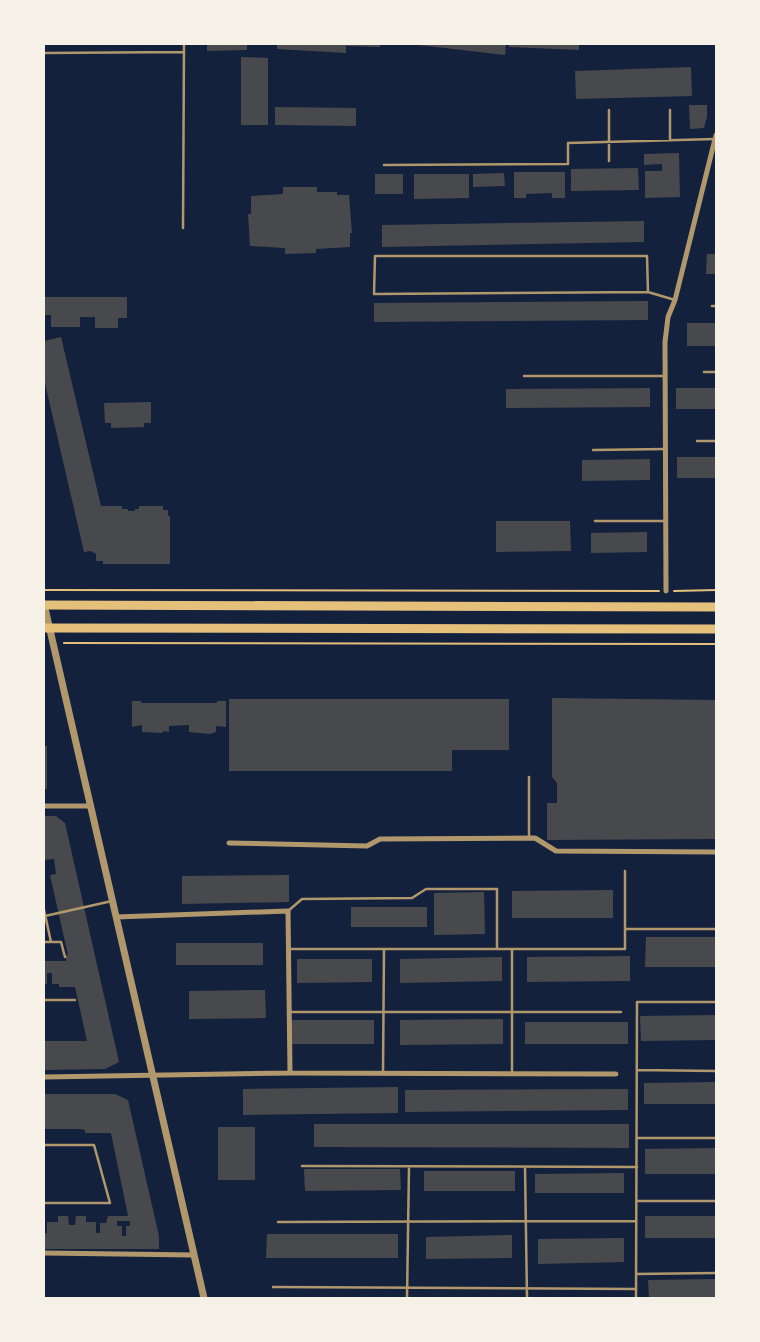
<svg xmlns="http://www.w3.org/2000/svg" width="760" height="1342" viewBox="0 0 760 1342" font-family="'Golos Text',sans-serif">
  <rect width="100%" height="100%" fill="#14213d"/>
  <path fill="#48494c" fill-rule="evenodd" d="M 207,44 L 247,44 L 247,50 L 207,51 Z
    M 277,44 L 380,44 L 380,47 L 346,46 L 346,53 L 277,49 Z
    M 410,44 L 506,44 L 505,55 Z
    M 509,44 L 579,44 L 579,50 L 509,47 Z
    M 241,57 L 268,58 L 268,125 L 241,125 Z
    M 691,67 L 692,96 L 576,99 L 575,71 Z
    M 689,105 L 707,105 L 707,117 L 704,128 L 690,129 Z
    M 275,107 L 356,108 L 356,126 L 275,125 Z
    M 679,153 L 680,197 L 645,198 L 645,171 L 662,171 L 662,164 L 644,165 L 644,154 Z
    M 638,168 L 639,190 L 571,191 L 571,169 Z
    M 514,172 L 565,172 L 565,198 L 552,198 L 552,193 L 526,194 L 526,198 L 514,198 Z
    M 504,173 L 505,186 L 473,187 L 473,174 Z
    M 375,174 L 403,174 L 403,194 L 375,194 Z
    M 414,174 L 469,174 L 469,198 L 414,199 Z
    M 283,187 L 317,187 L 317,192 L 337,192 L 337,195 L 349,195 L 352,233 L 350,233 L 350,247 L 316,249 L 316,253 L 285,254 L 285,248 L 250,246 L 248,214 L 251,214 L 251,196 L 283,194 Z
    M 644,221 L 644,242 L 382,247 L 382,225 Z
    M 707,254 L 716,254 L 716,274 L 706,274 Z
    M 45,297 L 127,297 L 127,318 L 118,318 L 118,328 L 95,328 L 95,317 L 80,317 L 80,327 L 51,327 L 51,315 L 45,315 Z
    M 648,301 L 648,320 L 374,322 L 374,303 Z
    M 687,323 L 716,323 L 716,346 L 687,346 Z
    M 61,337 L 101,506 L 122,506 L 122,509 L 128,509 L 128,511 L 135,511 L 135,509 L 139,509 L 139,506 L 163,506 L 163,510 L 168,510 L 168,516 L 170,516 L 170,564 L 103,564 L 103,561 L 96,561 L 96,554 L 91,551 L 84,552 L 44,379 L 44,341 Z
    M 650,388 L 650,407 L 506,408 L 506,389 Z
    M 676,388 L 716,388 L 716,409 L 676,409 Z
    M 151,402 L 151,423 L 144,423 L 144,427 L 111,428 L 111,423 L 105,423 L 104,403 Z
    M 677,457 L 716,457 L 716,478 L 677,478 Z
    M 650,459 L 650,480 L 582,481 L 582,460 Z
    M 496,521 L 570,521 L 571,551 L 496,552 Z
    M 647,532 L 647,552 L 591,553 L 591,533 Z
    M 552,698 L 716,700 L 716,839 L 547,840 L 547,803 L 557,803 L 557,783 L 552,777 Z
    M 229,699 L 509,699 L 509,750 L 452,750 L 452,771 L 229,771 Z
    M 132,701 L 141,701 L 141,703 L 217,703 L 217,701 L 226,701 L 226,727 L 216,726 L 216,732 L 210,734 L 189,732 L 189,725 L 169,726 L 169,732 L 163,731 L 163,733 L 142,732 L 142,725 L 132,727 Z
    M 44,746 L 47,746 L 47,789 L 44,789 Z
    M 44,816 L 56,816 L 65,823 L 119,1062 L 105,1069 L 44,1070 L 44,1041 L 87,1041 L 75,987 L 59,987 L 59,984 L 52,984 L 52,973 L 47,973 L 47,984 L 44,984 L 44,961 L 66,961 L 66,955 L 68,955 L 50,875 L 56,874 L 54,859 L 44,860 Z
    M 289,875 L 289,902 L 182,904 L 182,876 Z
    M 613,890 L 613,918 L 512,918 L 512,891 Z
    M 484,892 L 485,934 L 434,935 L 434,893 Z
    M 351,907 L 427,907 L 427,927 L 351,927 Z
    M 646,937 L 716,937 L 716,967 L 645,967 Z
    M 176,943 L 263,943 L 263,965 L 176,965 Z
    M 630,956 L 630,981 L 527,982 L 527,957 Z
    M 502,957 L 502,981 L 400,983 L 400,959 Z
    M 297,959 L 372,959 L 372,982 L 297,983 Z
    M 265,990 L 266,1018 L 189,1019 L 189,991 Z
    M 716,1015 L 716,1040 L 641,1041 L 640,1016 Z
    M 503,1019 L 503,1044 L 400,1045 L 400,1020 Z
    M 288,1020 L 374,1020 L 374,1044 L 288,1044 Z
    M 525,1022 L 628,1022 L 628,1044 L 525,1044 Z
    M 716,1082 L 716,1104 L 644,1104 L 644,1083 Z
    M 398,1087 L 398,1113 L 243,1115 L 243,1089 Z
    M 628,1089 L 628,1110 L 405,1112 L 405,1090 Z
    M 44,1094 L 115,1094 L 128,1100 L 159,1236 L 159,1249 L 44,1249 L 44,1233 L 47,1233 L 47,1222 L 58,1222 L 58,1216 L 68,1216 L 69,1225 L 75,1225 L 76,1216 L 86,1216 L 86,1222 L 96,1222 L 96,1233 L 100,1233 L 100,1223 L 106,1223 L 108,1216 L 128,1216 L 111,1133 L 85,1133 L 85,1130 L 80,1129 L 44,1129 ZM 117,1221 L 130,1221 L 130,1226 L 126,1226 L 126,1236 L 122,1236 L 122,1226 L 117,1226 Z
    M 314,1124 L 629,1124 L 629,1148 L 314,1147 Z
    M 218,1127 L 255,1127 L 255,1180 L 218,1180 Z
    M 716,1148 L 716,1174 L 645,1174 L 645,1149 Z
    M 304,1169 L 400,1169 L 401,1190 L 305,1191 Z
    M 424,1171 L 515,1171 L 515,1191 L 424,1191 Z
    M 624,1173 L 624,1193 L 535,1193 L 535,1174 Z
    M 645,1216 L 716,1216 L 716,1238 L 645,1238 Z
    M 267,1234 L 398,1234 L 398,1258 L 266,1258 Z
    M 512,1235 L 512,1258 L 426,1259 L 426,1237 Z
    M 624,1238 L 624,1262 L 538,1264 L 538,1239 Z
    M 716,1279 L 716,1298 L 649,1298 L 648,1280 Z"/>
  <g fill="none" stroke-linecap="round" stroke-linejoin="round">
    <path stroke="#e5c07b" stroke-width="2" d="M 44,590 L 659,591
      M 674,591 L 716,590
      M 64,643 L 716,644"/>
    <path stroke="#b1986c" stroke-width="2.5" d="M 44,53 L 184,52
      M 609,110 L 609,161
      M 670,140 L 670,110
      M 384,165 L 568,164 L 568,143 L 715,139
      M 183,228 L 184,44
      M 648,292 L 647,256 L 375,256 L 374,294 L 648,292 L 675,300
      M 712,306 L 716,306
      M 704,372 L 716,372
      M 524,376 L 665,376
      M 697,441 L 716,441
      M 593,450 L 666,449
      M 595,521 L 666,521
      M 529,777 L 529,838
      M 44,910 L 51,942
      M 288,911 L 302,899 L 412,898 L 426,889 L 497,889 L 497,949
      M 45,916 L 112,901
      M 625,929 L 716,929
      M 44,942 L 61,942 L 65,957
      M 289,949 L 625,949 L 625,871
      M 44,1000 L 75,1000
      M 290,1012 L 621,1012
      M 637,1070 L 716,1071
      M 383,1073 L 384,949
      M 512,1073 L 512,949
      M 637,1138 L 716,1138
      M 44,1145 L 94,1145 L 110,1203 L 44,1203
      M 302,1166 L 637,1167
      M 525,1167 L 527,1298
      M 637,1201 L 716,1201
      M 278,1222 L 636,1221
      M 636,1274 L 716,1273
      M 273,1287 L 636,1289
      M 407,1298 L 409,1167
      M 636,1298 L 637,1002 L 716,1002"/>
    <path stroke="#b1986c" stroke-width="5" d="M 666,591 L 665,342 L 668,317 L 675,300 L 716,135
      M 44,806 L 90,806
      M 229,843 L 367,846 L 380,839 L 535,838 L 556,851 L 716,852
      M 116,917 L 288,911 L 290,1073
      M 44,1077 L 290,1073 L 616,1074
      M 44,1253 L 194,1255"/>
    <path stroke="#b1986c" stroke-width="7" d="M 44,604 L 204,1298"/>
    <path stroke="#e5c07b" stroke-width="9" d="M 44,605 L 716,607
      M 44,628 L 716,629"/>
  </g>
  <rect width="760" height="1342" fill="none" stroke="#f6f1e7" stroke-width="90"/>
</svg>
